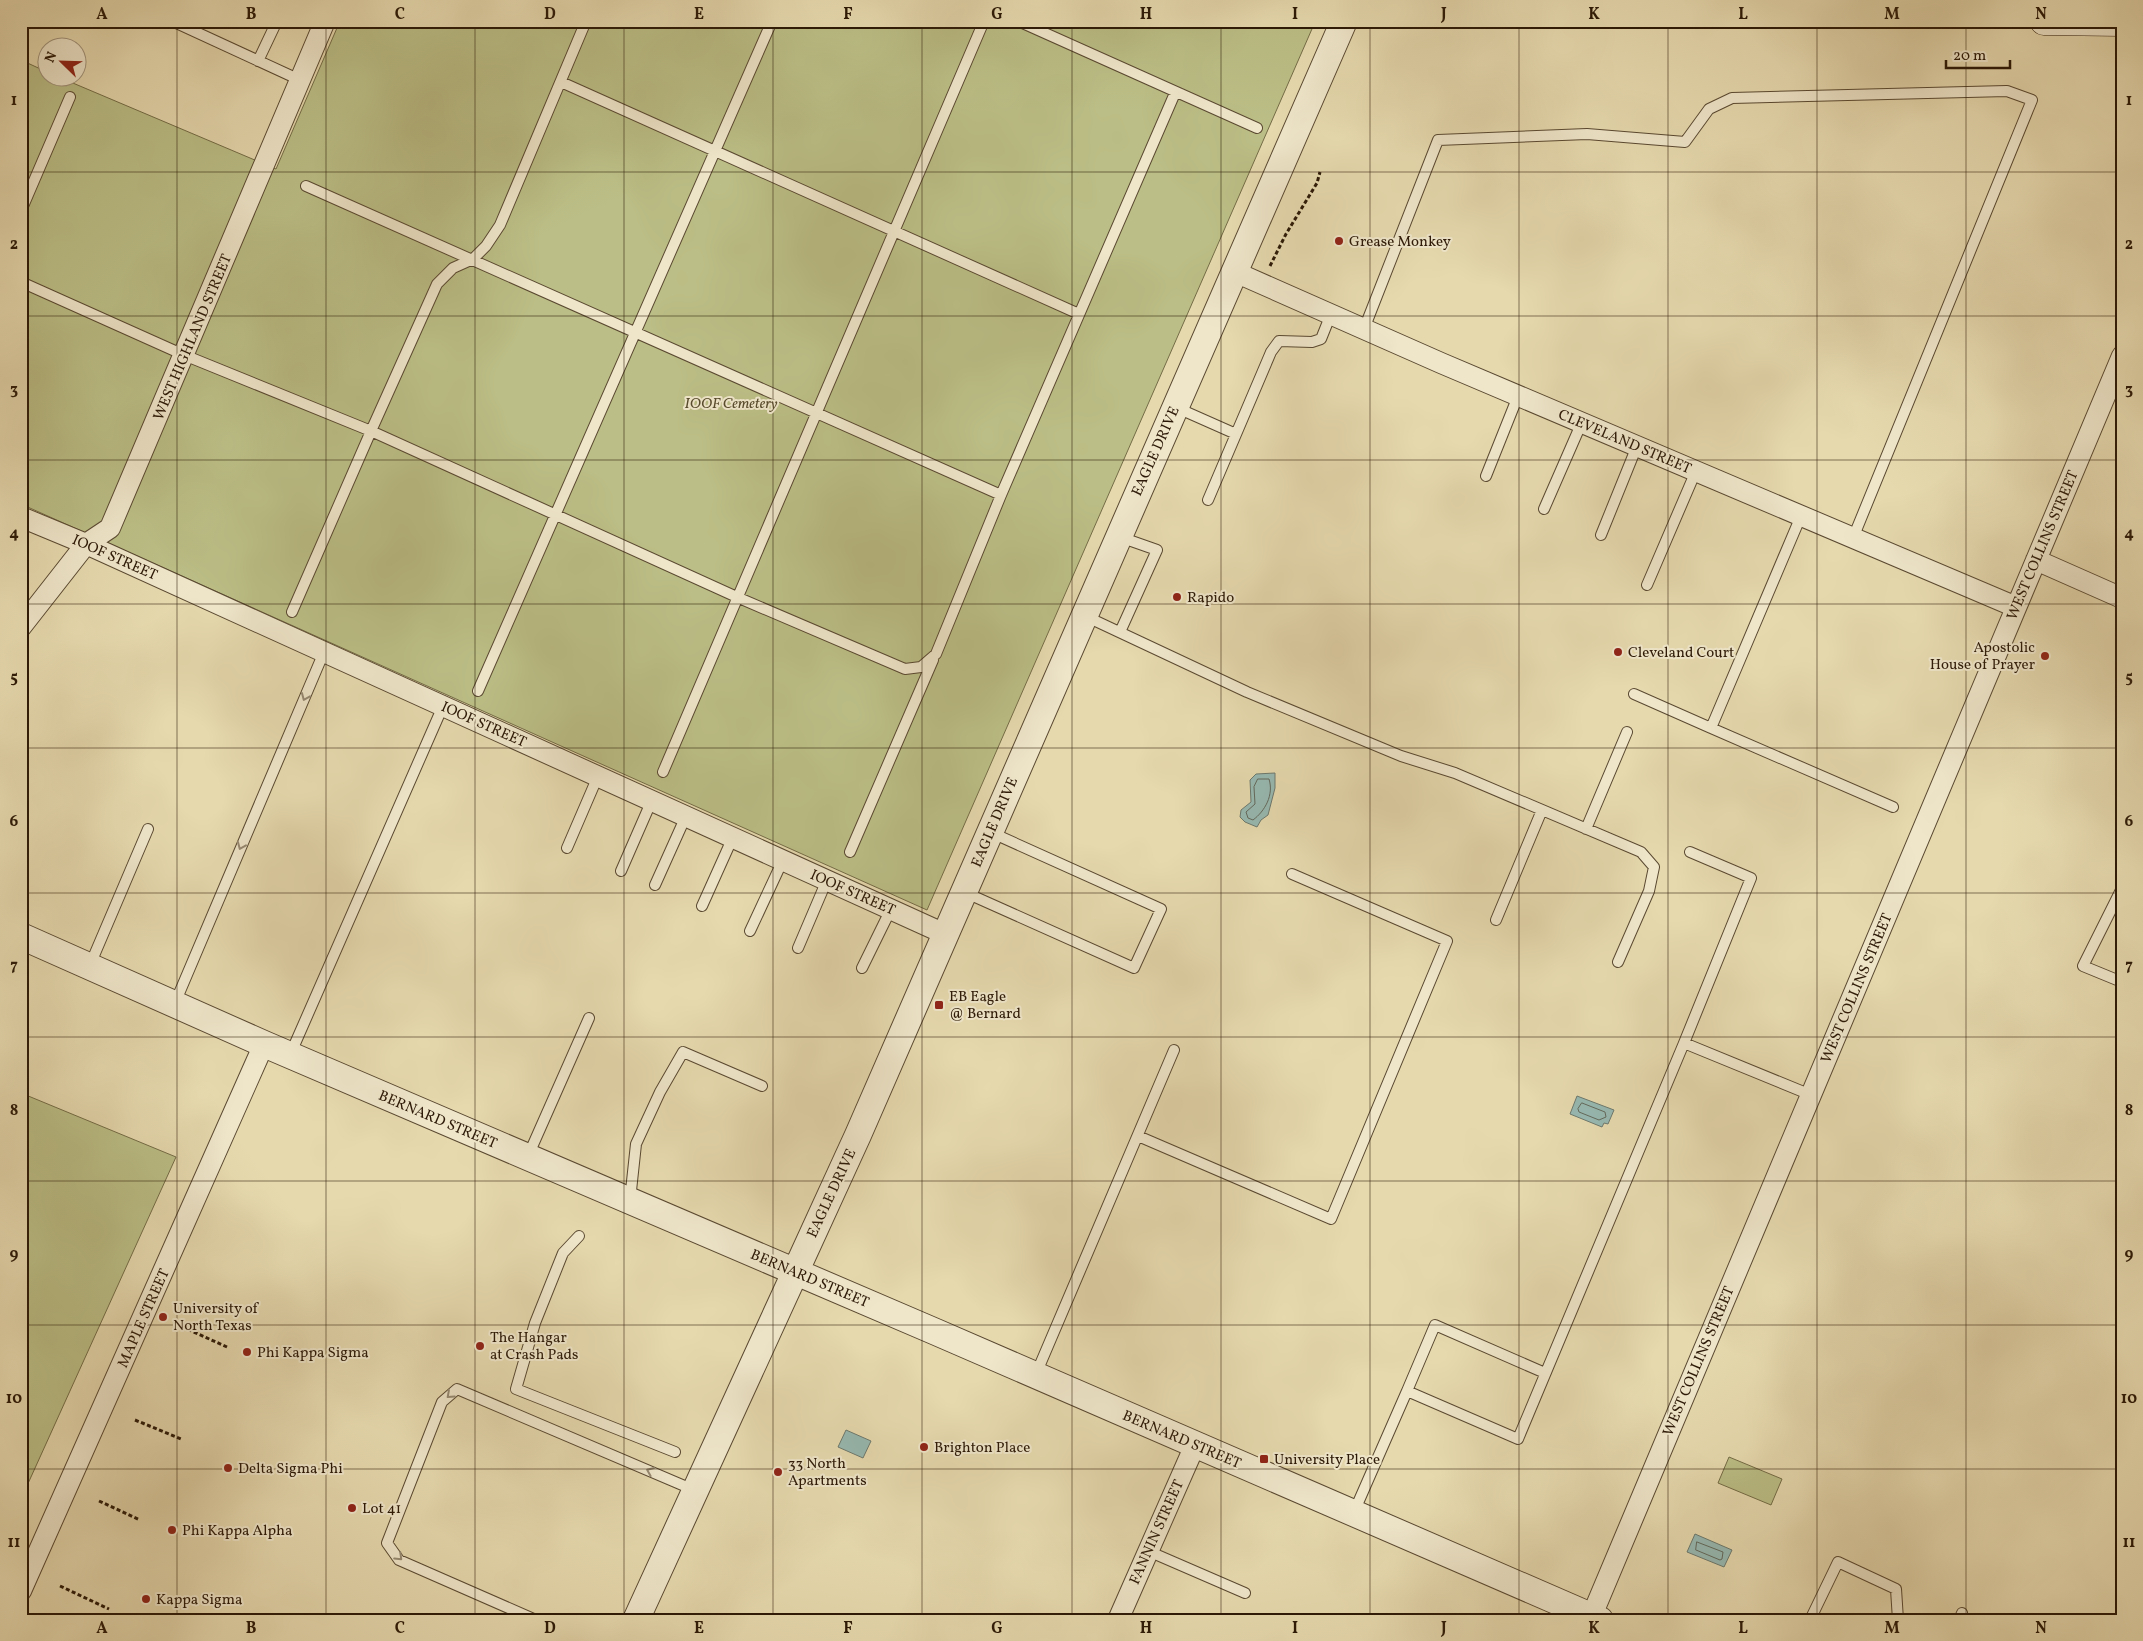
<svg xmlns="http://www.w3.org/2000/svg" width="2143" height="1641" viewBox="0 0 2143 1641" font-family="Vollkorn,serif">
  <rect width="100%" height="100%" fill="#e6d9ae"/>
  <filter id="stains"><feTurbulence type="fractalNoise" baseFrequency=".004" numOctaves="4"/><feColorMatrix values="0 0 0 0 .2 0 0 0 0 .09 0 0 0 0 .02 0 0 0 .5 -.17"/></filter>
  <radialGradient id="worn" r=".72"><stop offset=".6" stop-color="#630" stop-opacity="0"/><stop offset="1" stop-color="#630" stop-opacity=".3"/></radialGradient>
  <path fill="#bbbe86" stroke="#746c46" d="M 340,21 L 1320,21 L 1317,27 L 1315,22 L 927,910 L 21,504 L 21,60 L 47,72 L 48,78 L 61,78 L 276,169 Z
    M 21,1093 L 176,1157 L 21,1499 Z
    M 1729,1457 L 1782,1479 L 1771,1505 L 1718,1483 Z"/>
  <path fill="#97b9b2" stroke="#6c796e" d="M 1275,773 L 1275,788 L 1268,815 L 1261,820 L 1257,827 L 1245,822 L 1240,817 L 1241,810 L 1251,802 L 1250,780 L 1256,774 Z
    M 1577,1096 L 1614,1110 L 1608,1124 L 1604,1123 L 1602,1127 L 1570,1114 Z
    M 846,1430 L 871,1441 L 863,1458 L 838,1447 Z
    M 1695,1534 L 1732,1550 L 1724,1567 L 1687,1552 Z"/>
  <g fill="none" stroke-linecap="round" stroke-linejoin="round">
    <path stroke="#62695c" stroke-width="1" d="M 1258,779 L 1269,779 C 1274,795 1265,811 1253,820 L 1248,818 L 1246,812 L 1255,804 L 1254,787 Z
      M 1582,1103 L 1605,1112 L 1606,1117 L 1599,1120 L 1579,1112 L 1578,1109 Z
      M 1697,1542 L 1723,1552 L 1722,1559 L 1720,1560 L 1696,1550 Z"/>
    <g stroke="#5a4931" stroke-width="12">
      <path id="service" d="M 172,21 L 300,80
        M 586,21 L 500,225 L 486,246 L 473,259 L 453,268 L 437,284 L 371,431 L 739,598 L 905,669 L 921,667 L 936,654 L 1001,495 L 1175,93
        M 1018,21 L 1257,128
        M 258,61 L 277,21
        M 561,82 L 1079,314
        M 306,186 L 1001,495
        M 21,211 L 70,97
        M 21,282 L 184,355 L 371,431 L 292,612
        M 1364,329 L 1438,140 L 1587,134 L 1685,142 L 1709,109 L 1732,98 L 2007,91 L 2032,100 L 1853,538
        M 1175,407 L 1236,434
        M 1486,476 L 1518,396
        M 1208,500 L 1271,352 L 1279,341 L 1312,342 L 1321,339 L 1331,314
        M 1544,509 L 1582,422
        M 1801,516 L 1711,728 L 1893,807
        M 1601,535 L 1637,446
        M 1120,537 L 1157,550 L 1120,632
        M 1647,585 L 1696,471
        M 1085,616 L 1247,692 L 1401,756 L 1455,773 L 1641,852 L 1654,867 L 1649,891 L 1618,962
        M 478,691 L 772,21
        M 1634,694 L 1711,728
        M 663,772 L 984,21
        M 1586,829 L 1627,732
        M 567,848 L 598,776
        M 850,852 L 933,660
        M 1690,852 L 1751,878 L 1684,1043 L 1811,1095
        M 621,871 L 652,800
        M 655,885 L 686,816
        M 2122,888 L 2083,966 L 2122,982
        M 964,892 L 1134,968 L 1161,909 L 990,832
        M 702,906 L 733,837
        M 1496,920 L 1542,810
        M 750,931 L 783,860
        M 798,948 L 827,880
        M 90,965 L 148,829
        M 862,968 L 891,909
        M 175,1003 L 324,652
        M 290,1055 L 443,706
        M 1138,1136 L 1331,1219 L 1447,941 L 1292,874
        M 528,1156 L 589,1018
        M 630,1200 L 636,1144 L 660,1092 L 683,1052 L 762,1086
        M 579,1236 L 563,1253 L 535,1323 L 516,1389 L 675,1452
        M 1036,1374 L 1174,1050
        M 1407,1391 L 1435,1325 L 1545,1373
        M 1354,1512 L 1407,1391 L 1518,1439 L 1684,1043
        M 1148,1551 L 1245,1593
        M 536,1620 L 399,1560 L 387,1543 L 442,1402 L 457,1389 L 694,1490
        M 1810,1620 L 1838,1562 L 1896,1589 L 1898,1620
        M 1959,1620 L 1962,1613"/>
    </g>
    <g stroke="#5a4931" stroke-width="22">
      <path id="minor" d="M 1235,272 L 1441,363 L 2016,607
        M 21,517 L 86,544 L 945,934
        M 2036,560 L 2122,598
        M 21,627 L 86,544 L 110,528 L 325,21
        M 21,1591 L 264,1044
        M 1118,1620 L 1195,1445
        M 1590,1620 L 2122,356"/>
    </g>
    <g stroke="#5a4931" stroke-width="28">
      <path id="tertiary" d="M 21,936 L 264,1044 L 936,1332 L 1600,1620
        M 636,1620 L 858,1135 L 1344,21"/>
    </g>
    <g stroke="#2c1907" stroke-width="29">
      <path id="secondary" d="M 2044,21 L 2122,22"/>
    </g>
    <path stroke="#2c1907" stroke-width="3" stroke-dasharray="4 2.5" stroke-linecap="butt" d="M 1270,266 L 1286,234 L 1317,183 L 1320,172
      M 176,1324 L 227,1347
      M 135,1420 L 181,1439
      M 99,1501 L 140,1520
      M 60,1586 L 109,1609"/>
    <use href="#service" stroke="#efe6ca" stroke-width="10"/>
    <use href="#minor" stroke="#efe6ca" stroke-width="20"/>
    <use href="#tertiary" stroke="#efe6ca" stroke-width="26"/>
    <use href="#secondary" stroke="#efe6ca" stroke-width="28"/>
  </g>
  <defs><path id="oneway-chevron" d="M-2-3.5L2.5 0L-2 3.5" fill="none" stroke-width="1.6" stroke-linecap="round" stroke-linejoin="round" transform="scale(1.25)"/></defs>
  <g stroke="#978a72">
    <use href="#oneway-chevron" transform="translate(305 697) rotate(113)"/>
    <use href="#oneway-chevron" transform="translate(241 846) rotate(113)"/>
    <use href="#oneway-chevron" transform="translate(450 1395) rotate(138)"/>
    <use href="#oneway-chevron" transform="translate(650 1471) rotate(-157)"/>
    <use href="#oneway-chevron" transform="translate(399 1557) rotate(44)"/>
  </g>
  <path fill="none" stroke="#2c1907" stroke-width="1" stroke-opacity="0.55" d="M 177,21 L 177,1620M 326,21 L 326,1620M 475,21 L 475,1620M 624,21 L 624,1620M 773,21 L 773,1620M 922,21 L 922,1620M 1072,21 L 1072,1620M 1221,21 L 1221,1620M 1370,21 L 1370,1620M 1519,21 L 1519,1620M 1668,21 L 1668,1620M 1817,21 L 1817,1620M 1966,21 L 1966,1620M 21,172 L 2122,172M 21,316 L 2122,316M 21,460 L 2122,460M 21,604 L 2122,604M 21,748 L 2122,748M 21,893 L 2122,893M 21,1037 L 2122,1037M 21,1181 L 2122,1181M 21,1325 L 2122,1325M 21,1469 L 2122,1469"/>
  <g fill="#8f2418" stroke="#efe6ca" stroke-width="2">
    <circle cx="1339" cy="241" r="5"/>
    <circle cx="1177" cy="597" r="5"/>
    <circle cx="1618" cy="652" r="5"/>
    <circle cx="2045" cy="656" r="5"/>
    <rect x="934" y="1000" width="10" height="10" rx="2.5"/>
    <circle cx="163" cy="1317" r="5"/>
    <circle cx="480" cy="1346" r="5"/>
    <circle cx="247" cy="1352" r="5"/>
    <circle cx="924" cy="1447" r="5"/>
    <rect x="1259" y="1454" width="10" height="10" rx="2.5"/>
    <circle cx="228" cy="1468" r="5"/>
    <circle cx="778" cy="1472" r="5"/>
    <circle cx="352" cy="1508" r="5"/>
    <circle cx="172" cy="1530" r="5"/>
    <circle cx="146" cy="1599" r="5"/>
  </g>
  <g text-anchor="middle" stroke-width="4" stroke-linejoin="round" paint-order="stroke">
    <g font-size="15" fill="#2c1907" stroke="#efe6ca" text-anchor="start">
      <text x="1349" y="246">Grease Monkey</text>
      <text x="1187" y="602">Rapido</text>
      <text x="2035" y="652" text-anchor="end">Apostolic<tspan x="2035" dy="17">House of Prayer</tspan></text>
      <text x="1628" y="657">Cleveland Court</text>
      <text x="949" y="1001">EB Eagle<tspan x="949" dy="17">@ Bernard</tspan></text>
      <text x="173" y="1313">University of<tspan x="173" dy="17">North Texas</tspan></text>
      <text x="490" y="1342">The Hangar<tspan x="490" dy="17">at Crash Pads</tspan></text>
      <text x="257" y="1357">Phi Kappa Sigma</text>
      <text x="934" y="1452">Brighton Place</text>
      <text x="1274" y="1464">University Place</text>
      <text x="788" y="1468">33 North<tspan x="788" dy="17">Apartments</tspan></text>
      <text x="238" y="1473">Delta Sigma Phi</text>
      <text x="362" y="1513">Lot 41</text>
      <text x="182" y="1535">Phi Kappa Alpha</text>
      <text x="156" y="1604">Kappa Sigma</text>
    </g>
    <g font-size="15" fill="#2c1907" stroke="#efe6ca">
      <text transform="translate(192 337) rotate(-67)" y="5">WEST HIGHLAND STREET</text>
      <text transform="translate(1625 441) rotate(23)" y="5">CLEVELAND STREET</text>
      <text transform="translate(1155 451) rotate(-66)" y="5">EAGLE DRIVE</text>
      <text transform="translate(2042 545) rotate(-67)" y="5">WEST COLLINS STREET</text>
      <text transform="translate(115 557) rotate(24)" y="5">IOOF STREET</text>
      <text transform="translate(484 724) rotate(24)" y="5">IOOF STREET</text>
      <text transform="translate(994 822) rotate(-67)" y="5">EAGLE DRIVE</text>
      <text transform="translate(853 892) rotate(24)" y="5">IOOF STREET</text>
      <text transform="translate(1856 988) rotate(-67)" y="5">WEST COLLINS STREET</text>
      <text transform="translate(438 1119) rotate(23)" y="5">BERNARD STREET</text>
      <text transform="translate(831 1193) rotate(-65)" y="5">EAGLE DRIVE</text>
      <text transform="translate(810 1278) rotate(23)" y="5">BERNARD STREET</text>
      <text transform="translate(143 1318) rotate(-66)" y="5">MAPLE STREET</text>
      <text transform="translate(1698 1361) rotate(-67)" y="5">WEST COLLINS STREET</text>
      <text transform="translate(1182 1439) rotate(23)" y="5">BERNARD STREET</text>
      <text transform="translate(1156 1532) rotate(-66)" y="5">FANNIN STREET</text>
    </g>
    <g font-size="15" font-style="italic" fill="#574b2d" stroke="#efe6ca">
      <text x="731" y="408">IOOF Cemetery</text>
    </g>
  </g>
  <rect width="2143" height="1641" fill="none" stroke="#e6d9ae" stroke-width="55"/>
  <g transform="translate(62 62) rotate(293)"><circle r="24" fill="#efe6ca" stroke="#a1947c"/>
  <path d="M0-4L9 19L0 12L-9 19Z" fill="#8f2418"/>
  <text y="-8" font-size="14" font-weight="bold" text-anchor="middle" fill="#2c1907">N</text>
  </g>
  <path d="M1946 60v8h64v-8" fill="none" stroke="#2c1907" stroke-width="2.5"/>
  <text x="1953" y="60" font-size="15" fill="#2c1907" stroke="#efe6ca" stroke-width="4" paint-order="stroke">20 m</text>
  <rect x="28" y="28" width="2088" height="1586" fill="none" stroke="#2c1907" stroke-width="2"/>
  <g font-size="16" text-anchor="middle" font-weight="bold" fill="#2c1907">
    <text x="102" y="19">A</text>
    <text x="251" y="19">B</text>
    <text x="400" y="19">C</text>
    <text x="550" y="19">D</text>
    <text x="699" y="19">E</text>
    <text x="848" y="19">F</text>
    <text x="997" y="19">G</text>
    <text x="1146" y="19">H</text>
    <text x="1295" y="19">I</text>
    <text x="1444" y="19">J</text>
    <text x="1594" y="19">K</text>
    <text x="1743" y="19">L</text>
    <text x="1892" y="19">M</text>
    <text x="2041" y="19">N</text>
    <text x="14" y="105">1</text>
    <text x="2129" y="105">1</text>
    <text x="14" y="249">2</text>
    <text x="2129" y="249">2</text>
    <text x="14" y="394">3</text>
    <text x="2129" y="394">3</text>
    <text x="14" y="538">4</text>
    <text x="2129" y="538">4</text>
    <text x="14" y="682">5</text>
    <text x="2129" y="682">5</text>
    <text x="14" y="826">6</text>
    <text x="2129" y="826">6</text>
    <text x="14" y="970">7</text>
    <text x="2129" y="970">7</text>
    <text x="14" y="1115">8</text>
    <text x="2129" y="1115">8</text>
    <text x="14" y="1259">9</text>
    <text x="2129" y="1259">9</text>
    <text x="14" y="1403">10</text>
    <text x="2129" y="1403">10</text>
    <text x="14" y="1547">11</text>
    <text x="2129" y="1547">11</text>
    <text x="102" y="1633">A</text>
    <text x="251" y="1633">B</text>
    <text x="400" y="1633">C</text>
    <text x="550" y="1633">D</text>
    <text x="699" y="1633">E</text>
    <text x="848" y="1633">F</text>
    <text x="997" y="1633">G</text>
    <text x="1146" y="1633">H</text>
    <text x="1295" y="1633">I</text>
    <text x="1444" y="1633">J</text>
    <text x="1594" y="1633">K</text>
    <text x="1743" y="1633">L</text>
    <text x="1892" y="1633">M</text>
    <text x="2041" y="1633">N</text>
  </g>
  <rect width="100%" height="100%" filter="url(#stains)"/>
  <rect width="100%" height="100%" fill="url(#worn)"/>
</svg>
